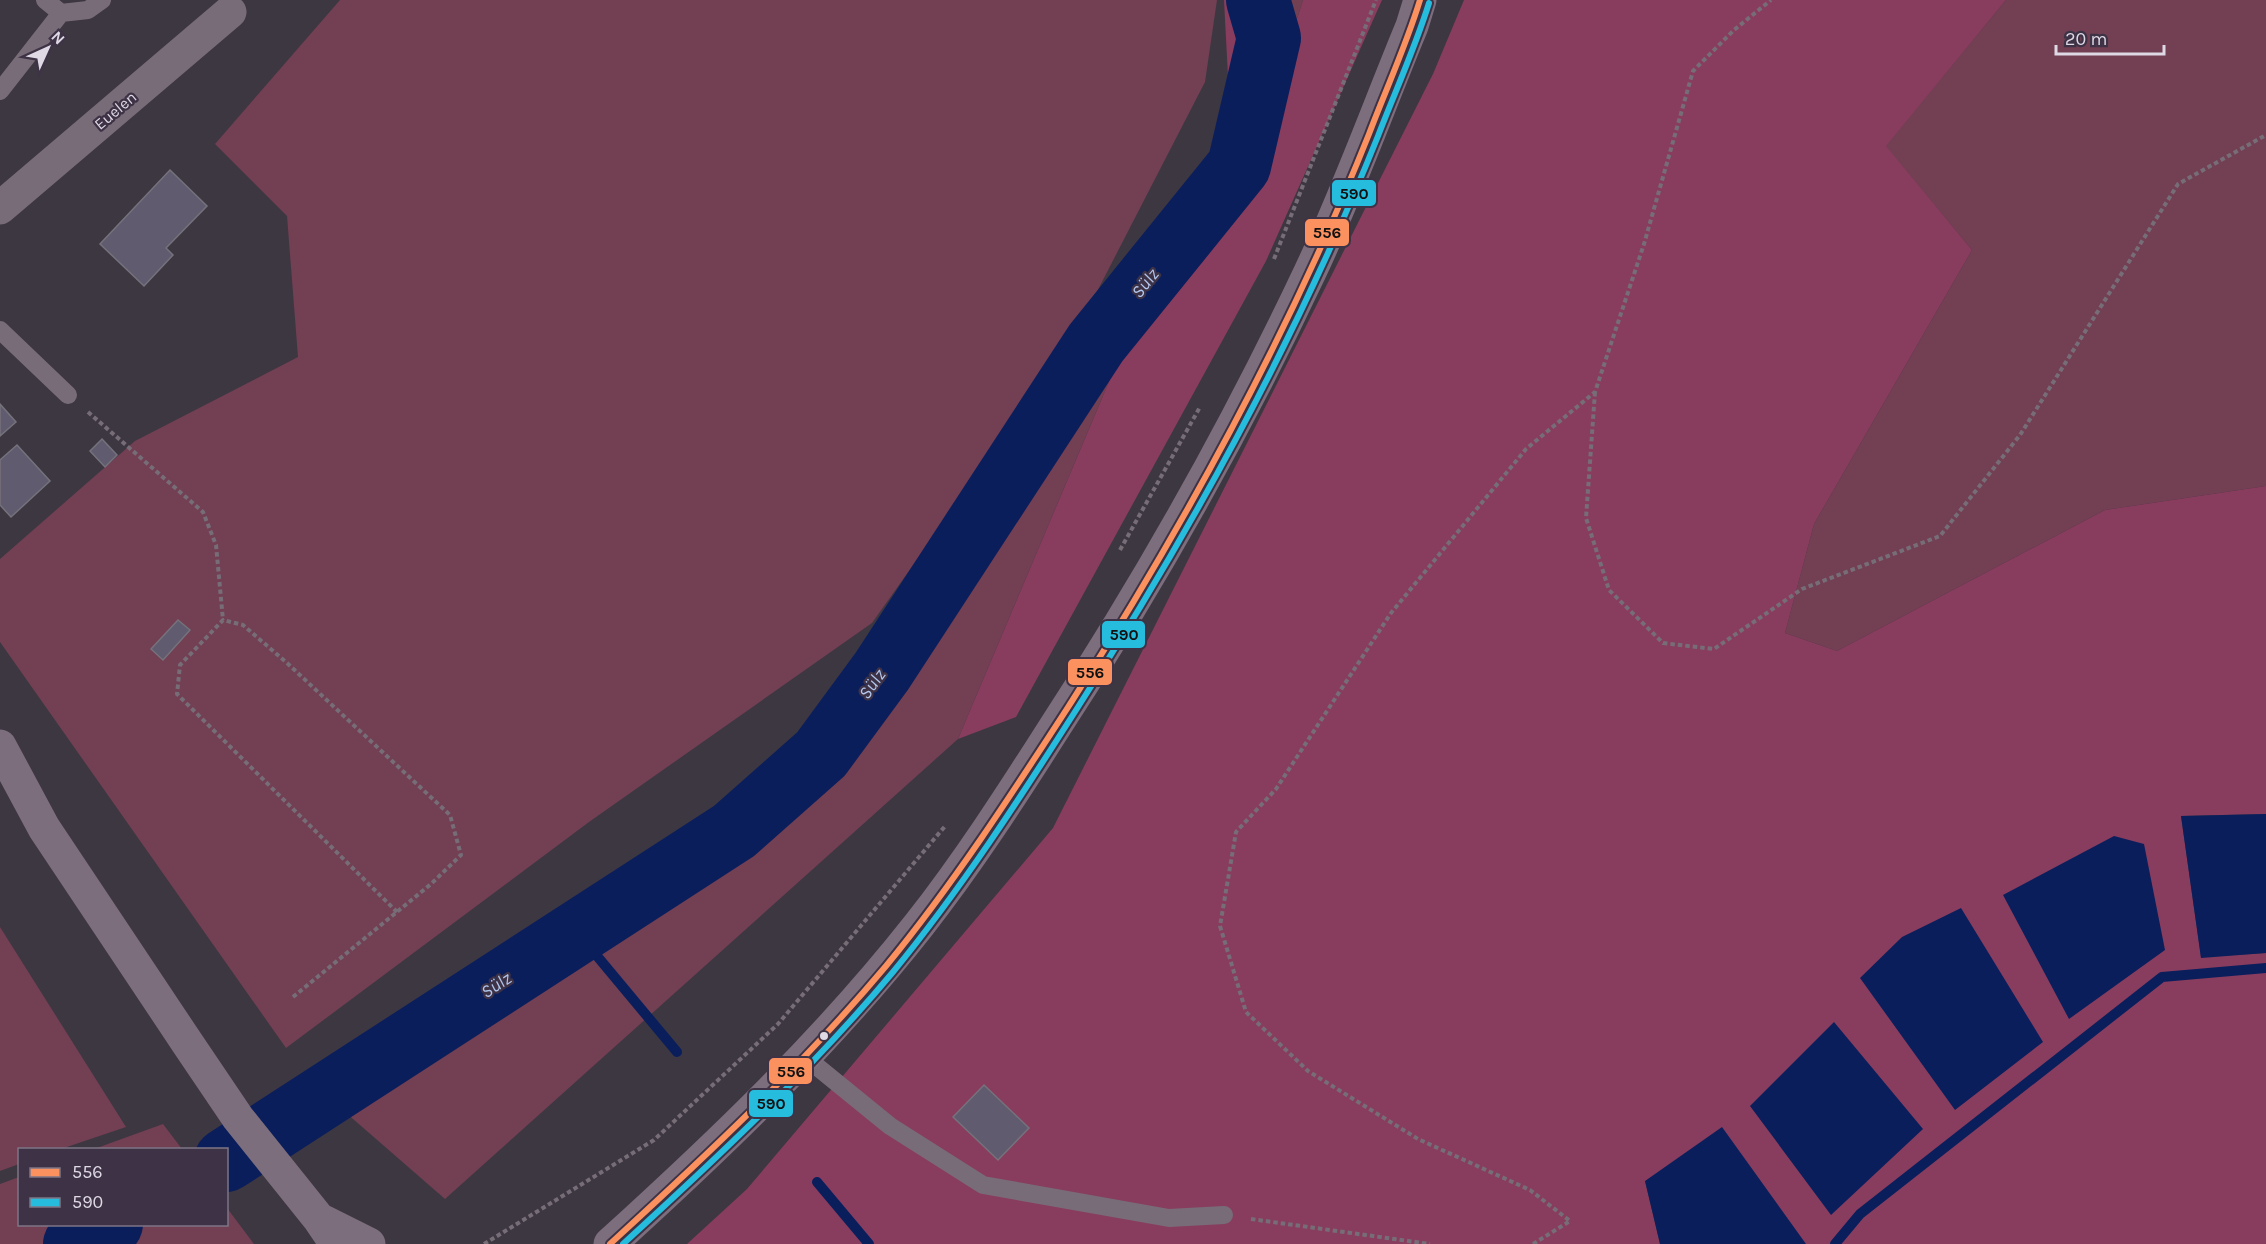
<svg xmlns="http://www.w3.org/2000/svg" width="2266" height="1244" viewBox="0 0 2266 1244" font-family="Karla,sans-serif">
  <rect width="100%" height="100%" fill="#3d3742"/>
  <path fill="#723f53" d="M 340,0 L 1217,0 L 1205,82 L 1070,344 L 872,623 L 589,822 L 286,1048 L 0,642 L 0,559 L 135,441 L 298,357 L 287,216 L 215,144 Z
    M 1277,0 L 1303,0 L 1269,108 Z
    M 2006,0 L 2266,0 L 2266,486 L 2105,510 L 1837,651 L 1785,633 L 1814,524 L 1972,250 L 1885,146 Z
    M 1119,358 L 958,739 L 445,1199 L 345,1112 L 897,695 Z
    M 0,927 L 126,1127 L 61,1149 L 20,1150 L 19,1164 L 0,1171 Z
    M 163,1124 L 182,1149 L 94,1149 Z
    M 19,1177 L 20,1224 L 226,1224 L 227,1208 L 254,1244 L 0,1244 L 0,1184 Z"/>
  <path fill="#883d5e" d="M 1224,0 L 1277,0 L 1270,104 L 1303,0 L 1382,0 L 1266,261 L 1016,717 L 958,739 L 1119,358 L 1230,115 Z
    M 1464,0 L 2006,0 L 1886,146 L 1972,250 L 1814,524 L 1785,633 L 1837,651 L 2105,510 L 2266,486 L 2266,814 L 2181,816 L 2201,957 L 2266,953 L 2266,1244 L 1806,1244 L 1645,1181 L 1660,1244 L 687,1244 L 747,1189 L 1053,828 L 1433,74 Z"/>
  <path fill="#0b1e5c" d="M 2266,814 L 2266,953 L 2201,958 L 2181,816 Z
    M 2114,836 L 2144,844 L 2165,950 L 2069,1019 L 2003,895 Z
    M 1961,908 L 2043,1042 L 1955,1110 L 1860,978 L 1902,937 Z
    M 1834,1022 L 1923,1129 L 1831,1215 L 1750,1106 Z
    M 1722,1127 L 1806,1244 L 1660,1244 L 1645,1181 Z"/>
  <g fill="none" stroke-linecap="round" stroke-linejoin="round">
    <path stroke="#0b1e5c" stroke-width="10" d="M 577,932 L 677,1052
      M 817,1182 L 869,1244
      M 1835,1244 L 1860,1214 L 2162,977 L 2266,968"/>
    <path stroke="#0b1e5c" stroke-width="64" d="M 226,1160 L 734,831 L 821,754 L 882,671 L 1096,343 L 1239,166 L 1269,38 L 1258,0
      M 75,1244 L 111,1224"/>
  </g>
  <path fill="#605b6f" stroke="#75727b" stroke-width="1.5" d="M 170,170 L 207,206 L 166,248 L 173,255 L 144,286 L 100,244 Z
    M 0,404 L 16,422 L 0,436 Z
    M 102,439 L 117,455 L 105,467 L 90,451 Z
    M 17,445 L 50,481 L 11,517 L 0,505 L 0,460 Z
    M 178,620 L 190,630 L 163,660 L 151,649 Z
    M 984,1085 L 1029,1128 L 998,1160 L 953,1117 Z"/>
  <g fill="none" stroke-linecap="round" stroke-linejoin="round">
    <path stroke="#766d77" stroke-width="4" stroke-dasharray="4.5 3" stroke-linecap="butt" d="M 1274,259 L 1376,0
      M 1595,392 L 1586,518 L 1609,590 L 1663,643 L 1714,649 L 1802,589 L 1940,536 L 2020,435 L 2178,184 L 2266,135
      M 88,412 L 203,512 L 216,545 L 223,620
      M 1120,550 L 1200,407
      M 293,997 L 431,884 L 461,855 L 450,815 L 287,663 L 243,625 L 223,620 L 180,665 L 177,694 L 397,912
      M 1251,1219 L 1430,1244
      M 484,1244 L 654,1140 L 778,1024 L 946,825
      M 1533,1244 L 1570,1221 L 1530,1190 L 1418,1139 L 1308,1071 L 1246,1012 L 1220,926 L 1236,832 L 1276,789 L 1391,613 L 1526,449 L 1595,392 L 1644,244 L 1693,71 L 1734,30 L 1771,0"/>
    <path stroke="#796c79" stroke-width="18" d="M 61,13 L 88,10 L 102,0
      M 0,91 L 61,13 L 45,0
      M 0,330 L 68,395
      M 804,1056 L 890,1126 L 983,1185 L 1169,1218 L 1224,1215"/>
    <path stroke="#796c79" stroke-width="33" d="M 0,208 L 230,12"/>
    <path stroke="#7d6e7d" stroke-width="33" d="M 0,746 L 44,828 L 188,1044 L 238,1118 L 319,1219 L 336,1244
      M 319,1219 L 369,1244
      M 610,1244 C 719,1145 827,1042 919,925 C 967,864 1011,796 1053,730 C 1149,583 1235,431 1310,272 C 1348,192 1378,108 1412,26 L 1420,0"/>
    <g stroke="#3e3346" stroke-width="10">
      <path id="bus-1" d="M 610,1244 C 706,1156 802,1066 886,966 C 955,882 1013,792 1072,701 C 1187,521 1290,332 1369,134 C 1386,89 1406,46 1420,0"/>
    </g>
    <g stroke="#3e3346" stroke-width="10">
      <path id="bus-2" d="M 623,1244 C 717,1158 811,1070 893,972 C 962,888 1020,798 1078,707 C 1194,526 1298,336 1378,136 C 1395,92 1415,48 1429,3"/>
    </g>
    <use href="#bus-1" stroke="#fa915f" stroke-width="6"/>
    <use href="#bus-2" stroke="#26bcdd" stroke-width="6"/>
  </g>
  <circle fill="#dfd9e5" stroke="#3e3346" stroke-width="2" cx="824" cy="1036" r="5"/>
  <g text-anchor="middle" stroke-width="4.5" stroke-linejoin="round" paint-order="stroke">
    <g font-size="16" fill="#dfd9e5" stroke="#3e3346">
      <text transform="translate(115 110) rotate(-40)" y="6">Euelen</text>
    </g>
    <g font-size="18" font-style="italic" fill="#b2c6ee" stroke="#3e3346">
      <text transform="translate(1145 283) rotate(-51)" y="6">Sülz</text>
      <text transform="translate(872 684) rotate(-54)" y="6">Sülz</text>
      <text transform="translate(496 985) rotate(-33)" y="6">Sülz</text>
    </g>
  </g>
  <g stroke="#3e3346" stroke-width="2">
    <rect x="1331" y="179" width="46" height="28" rx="6" fill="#26bcdd"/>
    <rect x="1304" y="218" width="46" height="29" rx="6" fill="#fa915f"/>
    <rect x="1101" y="620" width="45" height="29" rx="6" fill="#26bcdd"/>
    <rect x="1067" y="658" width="46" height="28" rx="6" fill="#fa915f"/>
    <rect x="768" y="1057" width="45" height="28" rx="6" fill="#fa915f"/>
    <rect x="748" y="1089" width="46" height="29" rx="6" fill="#26bcdd"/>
  </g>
  <g font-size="16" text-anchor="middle" font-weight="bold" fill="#111">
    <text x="1354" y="199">590</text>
    <text x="1327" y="238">556</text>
    <text x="1124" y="640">590</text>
    <text x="1090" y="678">556</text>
    <text x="791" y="1077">556</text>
    <text x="771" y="1109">590</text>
  </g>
  <rect x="18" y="1148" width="210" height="78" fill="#3e3346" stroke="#7e7586" stroke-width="1.5"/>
  <rect x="30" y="1168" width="30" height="9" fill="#fa915f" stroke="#7e7586" stroke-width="1.5"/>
  <text x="72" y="1178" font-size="18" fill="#dfd9e5">556</text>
  <rect x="30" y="1198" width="30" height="9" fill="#26bcdd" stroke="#7e7586" stroke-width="1.5"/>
  <text x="72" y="1208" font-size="18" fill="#dfd9e5">590</text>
  <g transform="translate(48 48) rotate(45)" stroke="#3e3346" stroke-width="4.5" paint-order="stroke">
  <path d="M0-4.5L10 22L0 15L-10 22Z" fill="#dfd9e5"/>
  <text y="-9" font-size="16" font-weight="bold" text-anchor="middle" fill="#dfd9e5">N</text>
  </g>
  <path d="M2056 45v9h108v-9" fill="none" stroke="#dfd9e5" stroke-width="3"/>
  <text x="2065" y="45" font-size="18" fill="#dfd9e5" stroke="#3e3346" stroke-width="4.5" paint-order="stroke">20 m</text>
</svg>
